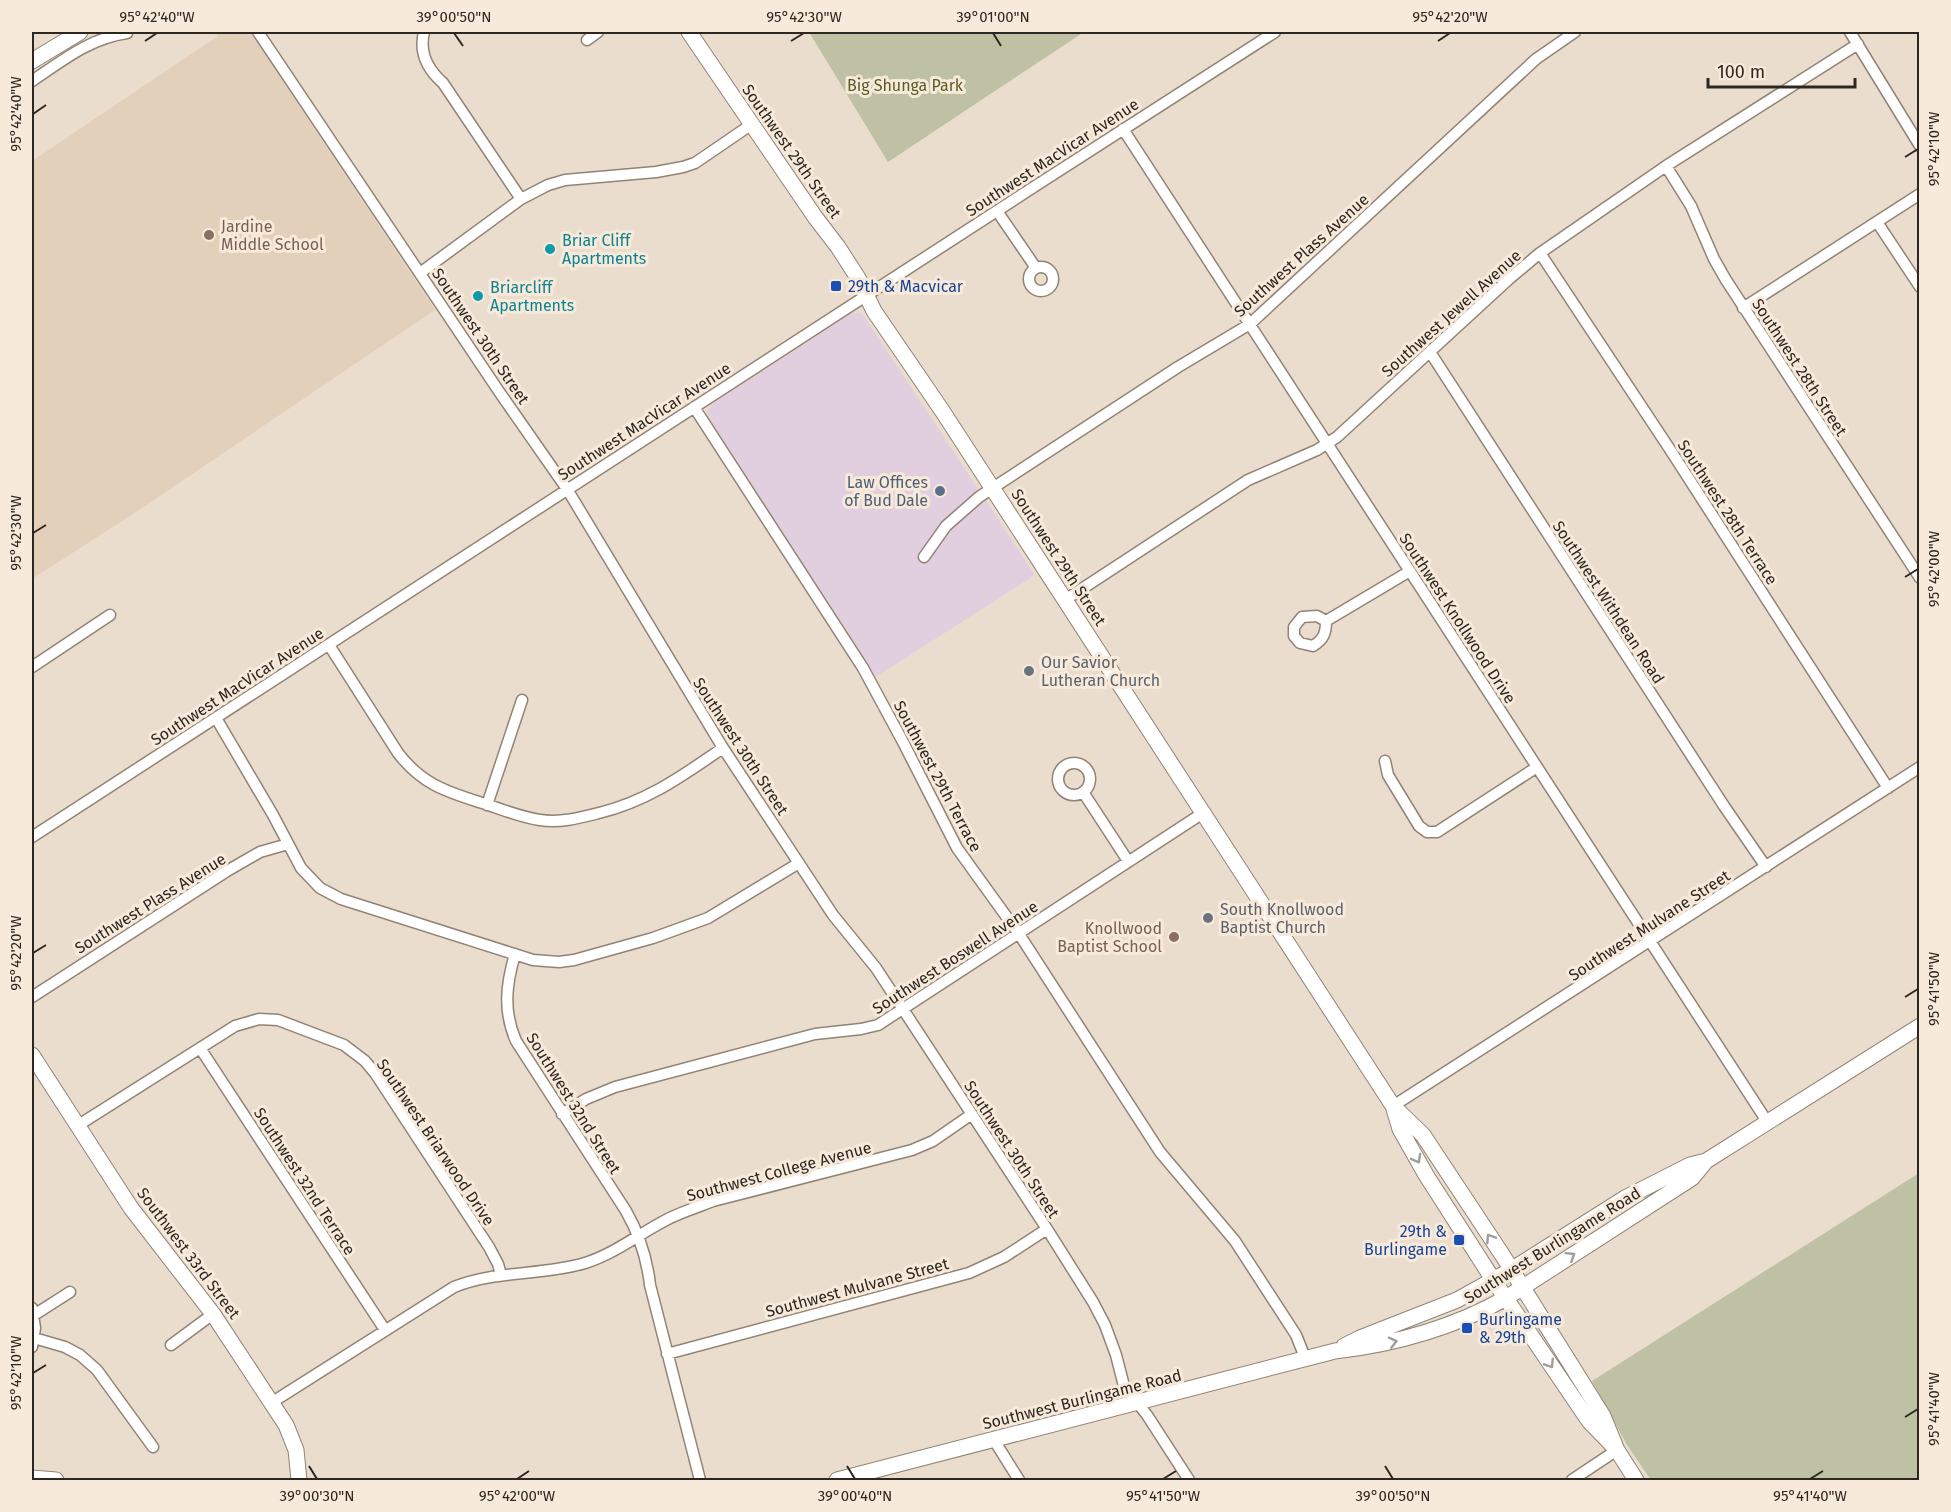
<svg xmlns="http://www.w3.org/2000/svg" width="1951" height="1512" viewBox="0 0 1951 1512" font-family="'Fira Sans',sans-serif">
  <rect width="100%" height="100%" fill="#ebddcd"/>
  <path fill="#e1cfe0" d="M 857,313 L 862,314 L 866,319 L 1035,575 L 876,677 L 708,416 L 707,410 L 715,402 L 850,314 Z"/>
  <path fill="#e3d0ba" d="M 214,32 L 250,32 L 435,310 L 130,516 L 32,579 L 32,161 L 218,36 Z"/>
  <path fill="#bec1a3" d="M 809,32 L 1084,32 L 888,162 Z
    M 1919,1173 L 1919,1480 L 1651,1480 L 1627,1445 L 1592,1381 Z"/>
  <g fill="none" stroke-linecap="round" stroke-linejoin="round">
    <g stroke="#918475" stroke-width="13">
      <path id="street" d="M 258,32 L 500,393 L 567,489 L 723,748 L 833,915 L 876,968 L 1047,1229 L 1093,1302 L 1105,1325 L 1116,1355 L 1124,1386 L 1147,1415 L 1189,1480
        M 424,32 C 419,52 427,69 443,83 L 521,199
        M 1850,32 L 1920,146
        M 587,40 L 598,32
        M 32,81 C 62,61 90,38 127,33
        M 1123,129 L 1768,1123
        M 1666,166 L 1691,206 L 1714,259 L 1726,280 L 1920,578
        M 997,211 L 1036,268
        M 1877,222 L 1920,287
        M 1540,253 L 1671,451 L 1888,788
        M1029 279a12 12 0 1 1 24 0a12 12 0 1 1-24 0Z
        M 420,273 L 521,199 L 548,185 L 565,180 L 656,172 L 683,167 L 695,163 L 752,124
        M 1743,308 L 1920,194
        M 1430,352 L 1724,806 L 1766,867
        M 694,407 L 863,668 L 903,742 L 957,848 L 1019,934 L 1160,1152 L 1235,1241 L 1296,1335 L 1306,1360
        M 924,557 L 946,526 L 979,497 L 1178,367 L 1250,324 L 1536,59 L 1575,32
        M 1065,600 L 1248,480 L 1317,450 L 1337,437 L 1509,279 L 1540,253 L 1666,166 L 1858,44
        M 1326,621 C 1326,633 1324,639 1313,646 L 1300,643 L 1294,636 L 1294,627 L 1302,617 L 1317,616 L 1326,621 L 1410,571
        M 329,645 L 398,753 C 421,783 444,791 479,802 C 499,808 519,817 540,820 C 561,823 579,818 599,813 C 648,801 682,776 723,748
        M 32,667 L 110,615
        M 216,718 L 273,815 L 301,868 L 320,888 L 341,899 L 533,960 L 559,962 L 574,960 L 653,938 L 708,918 L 799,863
        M 1385,761 L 1388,775 L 1419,826 L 1427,832 L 1437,832 L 1537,767
        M1058 779a16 16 0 1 1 32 0a16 16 0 1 1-32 0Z
        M 1083,792 L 1128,861
        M 487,805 L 522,700
        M 32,837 C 446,569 859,298 1275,32
        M 515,954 C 506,985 503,1011 516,1041 L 626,1211 C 639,1234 647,1258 650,1285 L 700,1480
        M 32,997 L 227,871 L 260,852 L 288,844
        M 200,1048 L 385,1330
        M 1393,1106 L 1920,767
        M 562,1114 L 586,1099 L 615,1087 L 815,1034 L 861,1029 L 878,1025 L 1203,813
        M 77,1126 L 235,1026 L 259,1019 L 278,1020 L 344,1045 L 365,1061 L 375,1073 L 489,1247 L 498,1264 L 501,1275
        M 32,1308 L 35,1328 L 32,1347
        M 34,1315 L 70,1292
        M 34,1338 L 65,1347 L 80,1355 L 97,1370 L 153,1447
        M 171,1345 L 213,1314
        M 667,1354 L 969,1273 L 1004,1257 L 1047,1229
        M 271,1403 L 454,1287 C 496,1270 542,1276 585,1263 C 614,1254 639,1234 666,1220 C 681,1212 698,1207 713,1201 L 912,1150 L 933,1141 L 972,1114
        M 994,1440 L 1019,1480
        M 1572,1480 L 1617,1450"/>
    </g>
    <g stroke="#918475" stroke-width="17">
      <path id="secondary" d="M 689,32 L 815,217 L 838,247 L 858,278 L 874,311 L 943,412 L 1393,1106 L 1423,1135 L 1503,1256 L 1603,1416 L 1617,1450
        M 32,61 L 80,32
        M 32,1055 L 131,1208 L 213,1314 L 286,1425 L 296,1450 L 299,1480
        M 1394,1109 L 1400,1129 L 1426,1175 L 1494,1281 L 1589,1421 L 1617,1450 L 1636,1480
        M 1344,1346 L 1360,1338 L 1457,1300 L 1511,1270 L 1625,1198 L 1690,1165 L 1706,1161
        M 32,1478 L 56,1480
        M 837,1480 L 1335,1351 C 1396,1344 1453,1328 1506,1298 L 1692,1178 L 1706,1161 L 1920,1026"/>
    </g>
    <use href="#street" stroke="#fff" stroke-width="10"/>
    <use href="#secondary" stroke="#fff" stroke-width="15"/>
  </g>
  <defs><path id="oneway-chevron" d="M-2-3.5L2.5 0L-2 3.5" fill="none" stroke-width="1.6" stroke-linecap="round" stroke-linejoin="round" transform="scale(1.5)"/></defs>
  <g stroke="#a09e9b">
    <use href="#oneway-chevron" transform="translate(1417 1159) rotate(61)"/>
    <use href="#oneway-chevron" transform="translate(1490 1238) rotate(-123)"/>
    <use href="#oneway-chevron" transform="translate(1571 1256) rotate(-32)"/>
    <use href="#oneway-chevron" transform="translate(1393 1342) rotate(-14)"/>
    <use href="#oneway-chevron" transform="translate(1550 1364) rotate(57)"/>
  </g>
  <path fill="none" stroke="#2d2721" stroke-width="2" d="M 454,33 L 463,46M 993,33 L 1001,46M 145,41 L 157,33M 791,41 L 804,33M 1438,41 L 1450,33M 33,114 L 46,105M 1905,157 L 1918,149M 33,533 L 46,525M 1905,577 L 1918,569M 33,953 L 46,945M 1905,997 L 1918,989M 33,1373 L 46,1365M 1905,1417 L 1918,1409M 309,1466 L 317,1479M 847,1466 L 855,1479M 1385,1466 L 1393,1479M 517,1479 L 529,1471M 1163,1479 L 1176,1471M 1810,1479 L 1823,1471"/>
  <g fill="#8d6e63" stroke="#f8eada" stroke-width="2">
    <circle cx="209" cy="235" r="6"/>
    <circle cx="1174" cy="937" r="6"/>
  </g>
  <g fill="#0f9aa8" stroke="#f8eada" stroke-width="2">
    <circle cx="550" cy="249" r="6"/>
    <circle cx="478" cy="296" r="6"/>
  </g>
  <g fill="#1a4fb4" stroke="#f8eada" stroke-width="2">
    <rect x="830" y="280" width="12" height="12" rx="3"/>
    <rect x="1453" y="1234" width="12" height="12" rx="3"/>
    <rect x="1461" y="1322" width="12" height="12" rx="3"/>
  </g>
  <circle fill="#5c6f8a" stroke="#f8eada" stroke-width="2" cx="940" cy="491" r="6"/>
  <g fill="#6b7280" stroke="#f8eada" stroke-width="2">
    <circle cx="1029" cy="671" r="6"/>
    <circle cx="1208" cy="918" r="6"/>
  </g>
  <g text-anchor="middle" stroke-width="6" stroke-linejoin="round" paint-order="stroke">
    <g font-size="16" fill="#595c24" stroke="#f8eada">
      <text x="905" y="91">Big Shunga Park</text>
    </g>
    <g font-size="16" fill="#2d2721" stroke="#f8eada">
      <text transform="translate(792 151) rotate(55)" y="6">Southwest 29th Street</text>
      <text transform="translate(1052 157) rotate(-33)" y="6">Southwest MacVicar Avenue</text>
      <text transform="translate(1301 255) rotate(-42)" y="6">Southwest Plass Avenue</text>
      <text transform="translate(1451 313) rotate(-42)" y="6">Southwest Jewell Avenue</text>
      <text transform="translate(481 336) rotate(56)" y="6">Southwest 30th Street</text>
      <text transform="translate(1800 367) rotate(57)" y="6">Southwest 28th Street</text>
      <text transform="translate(644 421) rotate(-33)" y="6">Southwest MacVicar Avenue</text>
      <text transform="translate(1728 512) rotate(57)" y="6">Southwest 28th Terrace</text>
      <text transform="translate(1059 557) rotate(57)" y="6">Southwest 29th Street</text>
      <text transform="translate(1609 602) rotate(57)" y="6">Southwest Withdean Road</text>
      <text transform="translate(1458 618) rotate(57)" y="6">Southwest Knollwood Drive</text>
      <text transform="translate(237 686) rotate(-33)" y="6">Southwest MacVicar Avenue</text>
      <text transform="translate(741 746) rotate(57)" y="6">Southwest 30th Street</text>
      <text transform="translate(938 776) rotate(62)" y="6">Southwest 29th Terrace</text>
      <text transform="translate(150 903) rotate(-32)" y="6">Southwest Plass Avenue</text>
      <text transform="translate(1649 925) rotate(-33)" y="6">Southwest Mulvane Street</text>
      <text transform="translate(955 957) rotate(-33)" y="6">Southwest Boswell Avenue</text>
      <text transform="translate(574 1103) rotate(58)" y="6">Southwest 32nd Street</text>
      <text transform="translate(436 1142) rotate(56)" y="6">Southwest Briarwood Drive</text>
      <text transform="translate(1012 1149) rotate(57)" y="6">Southwest 30th Street</text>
      <text transform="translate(779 1171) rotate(-15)" y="6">Southwest College Avenue</text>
      <text transform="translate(305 1181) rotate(57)" y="6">Southwest 32nd Terrace</text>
      <text transform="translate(1552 1245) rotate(-32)" y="6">Southwest Burlingame Road</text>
      <text transform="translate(189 1253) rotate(53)" y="6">Southwest 33rd Street</text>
      <text transform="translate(857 1287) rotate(-15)" y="6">Southwest Mulvane Street</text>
      <text transform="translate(1082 1399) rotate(-14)" y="6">Southwest Burlingame Road</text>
    </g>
    <g font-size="16" fill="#785e54" stroke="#f8eada" text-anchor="start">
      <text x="221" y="232">Jardine<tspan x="221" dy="18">Middle School</tspan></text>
      <text x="1162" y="934" text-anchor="end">Knollwood<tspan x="1162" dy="18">Baptist School</tspan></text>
    </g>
    <g font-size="16" fill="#0d838f" stroke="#f8eada" text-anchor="start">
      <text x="562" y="246">Briar Cliff<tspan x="562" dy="18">Apartments</tspan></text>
      <text x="490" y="293">Briarcliff<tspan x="490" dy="18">Apartments</tspan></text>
    </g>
    <g font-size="16" fill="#164399" stroke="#f8eada" text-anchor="start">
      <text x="848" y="292">29th &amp; Macvicar</text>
      <text x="1447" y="1237" text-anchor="end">29th &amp;<tspan x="1447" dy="18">Burlingame</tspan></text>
      <text x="1479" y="1325">Burlingame<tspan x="1479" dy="18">&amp; 29th</tspan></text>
    </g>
    <g font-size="16" fill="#4e5e75" stroke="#f8eada" text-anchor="end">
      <text x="928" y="488">Law Offices<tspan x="928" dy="18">of Bud Dale</tspan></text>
    </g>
    <g font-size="16" fill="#5b616d" stroke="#f8eada" text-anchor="start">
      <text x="1041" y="668">Our Savior<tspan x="1041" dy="18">Lutheran Church</tspan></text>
      <text x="1220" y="915">South Knollwood<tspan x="1220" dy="18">Baptist Church</tspan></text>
    </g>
  </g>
  <rect width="1951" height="1512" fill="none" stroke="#f8eada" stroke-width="66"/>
  <path d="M1708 78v9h147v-9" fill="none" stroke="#2d2721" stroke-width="3"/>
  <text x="1717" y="78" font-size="18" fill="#2d2721" stroke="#f8eada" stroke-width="4.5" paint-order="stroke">100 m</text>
  <rect x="33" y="33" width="1885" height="1446" fill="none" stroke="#2d2721" stroke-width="2"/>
  <g font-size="15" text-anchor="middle" fill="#2d2721">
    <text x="157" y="22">95°42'40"W</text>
    <text x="454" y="22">39°00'50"N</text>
    <text x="804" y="22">95°42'30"W</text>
    <text x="993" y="22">39°01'00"N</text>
    <text x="1450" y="22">95°42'20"W</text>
    <text transform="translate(16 114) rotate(-90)" y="5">95°42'40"W</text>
    <text transform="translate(1934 149) rotate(-90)" y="5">95°42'10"W</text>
    <text transform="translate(16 533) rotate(-90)" y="5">95°42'30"W</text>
    <text transform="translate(1934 569) rotate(-90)" y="5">95°42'00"W</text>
    <text transform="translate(16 953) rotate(-90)" y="5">95°42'20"W</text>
    <text transform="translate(1934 989) rotate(-90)" y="5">95°41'50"W</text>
    <text transform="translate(16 1373) rotate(-90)" y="5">95°42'10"W</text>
    <text transform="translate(1934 1409) rotate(-90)" y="5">95°41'40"W</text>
    <text x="317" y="1501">39°00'30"N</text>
    <text x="517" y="1501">95°42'00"W</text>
    <text x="855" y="1501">39°00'40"N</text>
    <text x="1163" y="1501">95°41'50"W</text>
    <text x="1393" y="1501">39°00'50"N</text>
    <text x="1810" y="1501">95°41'40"W</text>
  </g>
</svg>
